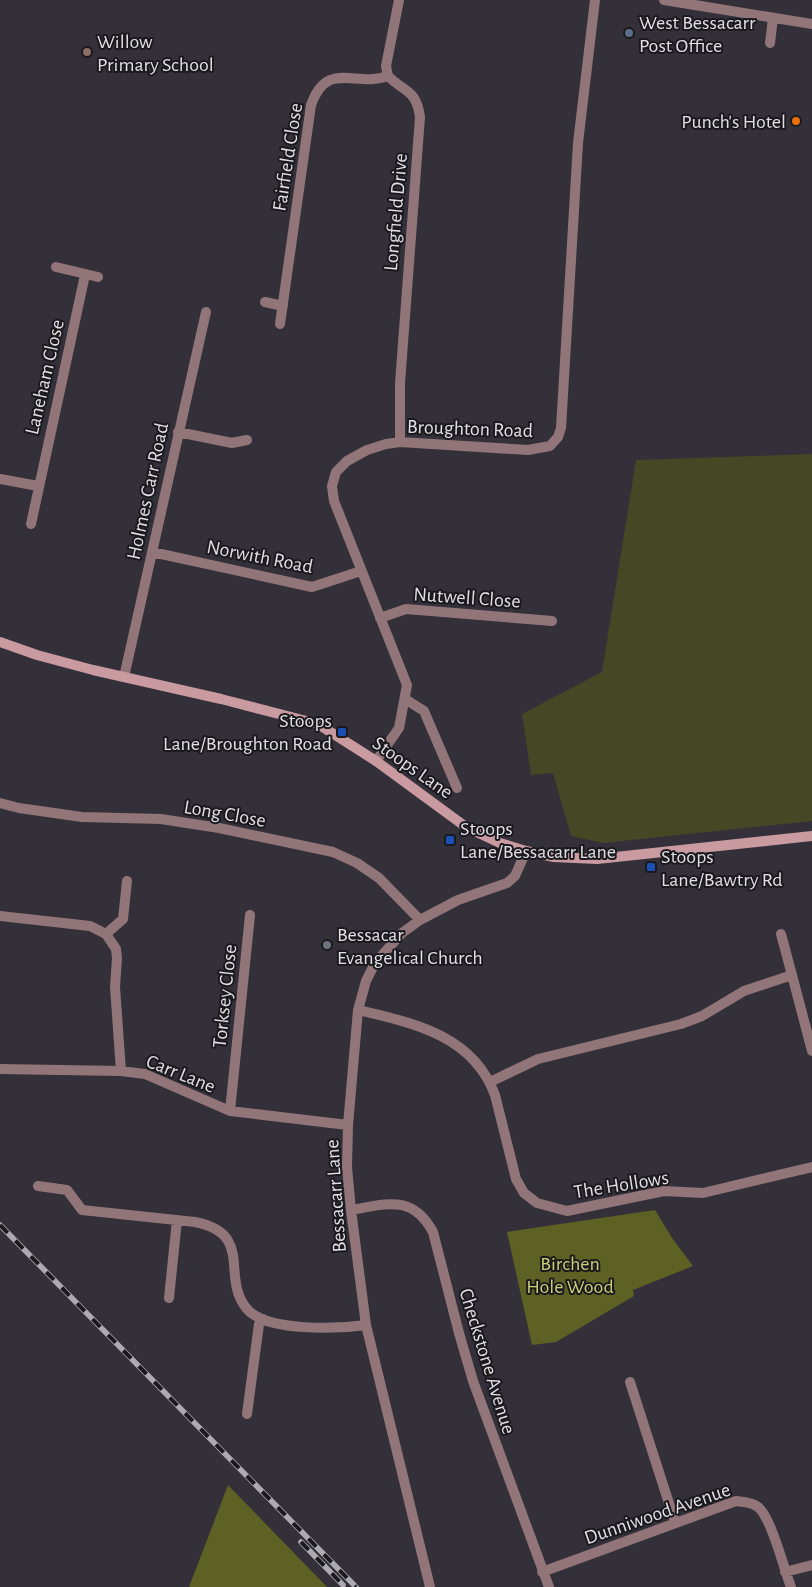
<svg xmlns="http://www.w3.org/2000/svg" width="812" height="1587" viewBox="0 0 812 1587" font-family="'Alegreya Sans',sans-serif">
  <rect width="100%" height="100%" fill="#333039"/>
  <path fill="#454824" d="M 812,454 L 812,821 L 603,843 L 571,836 L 553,773 L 531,775 L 522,714 L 602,672 L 636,460 Z"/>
  <path fill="#5d6124" d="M 655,1210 L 672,1238 L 693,1266 L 633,1290 L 634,1296 L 556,1342 L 532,1345 L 507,1232 Z
    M 228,1485 L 327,1587 L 189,1587 Z"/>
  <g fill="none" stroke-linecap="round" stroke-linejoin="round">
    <path stroke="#927578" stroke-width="10" d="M 399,0 L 386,66 L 388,76 C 405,93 416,89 420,117 L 400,383 L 400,442
      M 664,0 L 812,24
      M 770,43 L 773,18
      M 56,267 L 98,277
      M 265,302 L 283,306
      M 280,324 L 311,105 C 327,59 356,88 388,76
      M 178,432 L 232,443 L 247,440
      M 0,479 L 38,486
      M 31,524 L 85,275
      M 152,552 L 312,587 L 361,571
      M 380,618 L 406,609 L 552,621
      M 124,677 L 206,312
      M 405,699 L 424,711 L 457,788
      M 376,761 L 399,728 L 407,685 L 334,501 L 332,486 L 336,472 L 347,461 L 367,450 L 386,444 L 400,442 L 528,450 L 550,446 L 558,437 L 561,428 L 578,143 L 595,0
      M 0,803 L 19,808 L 82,817 L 161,819 L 219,828 L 333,852 L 357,863 L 379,878 L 420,920
      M 0,916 L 90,926 L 106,934 L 116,949 L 117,958 L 115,987 L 121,1071
      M 106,934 L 123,919 L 127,881
      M 781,934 L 792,975
      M 358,1010 C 413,1023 473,1035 495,1095 L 516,1179 L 524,1193 L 537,1203 L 567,1211 L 664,1191 L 703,1193 L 812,1167
      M 0,1069 L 121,1071 L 145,1074 L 230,1111 L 348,1125
      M 490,1082 L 538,1059 L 681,1024 L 702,1016 L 744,991 L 792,975 L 812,1051
      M 230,1111 L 250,915
      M 38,1186 L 67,1190 L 82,1210 L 195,1222 C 255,1234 220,1277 247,1309 C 267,1332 338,1329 366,1325
      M 351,1210 C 387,1204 412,1194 433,1232 L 459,1333 L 473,1381 L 549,1587
      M 169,1298 L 177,1220
      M 630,1382 L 675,1522
      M 247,1414 L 259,1324 L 263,1319
      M 542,1572 L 736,1501 C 743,1502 752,1502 758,1507 C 771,1517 784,1569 791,1587
      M 785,1572 L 812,1565
      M 430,1587 L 366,1325 L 351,1210 L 347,1167 L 348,1125 L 358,1010 L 366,981 L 375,963 L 402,933 L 420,920 L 458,900 L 507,883 L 515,876 L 526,851"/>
    <path stroke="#c99aa0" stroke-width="10" d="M 0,642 L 37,655 L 93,670 L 221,699 L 318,724 L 376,761 L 466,827 L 500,843 L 526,851 L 554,857 L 597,859 L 812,836"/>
    <g stroke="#adabb2" stroke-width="5.5">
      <path id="rail" d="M 0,1225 L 356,1587
        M 301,1542 L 343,1585"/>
    </g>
    <use href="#rail" stroke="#1a191d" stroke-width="4" stroke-dasharray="11" stroke-linecap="butt"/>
  </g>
  <circle fill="#5c6f8a" stroke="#1a191d" stroke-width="2" cx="629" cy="33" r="5"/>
  <circle fill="#8d6e63" stroke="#1a191d" stroke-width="2" cx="87" cy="52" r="5"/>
  <circle fill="#e8710a" stroke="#1a191d" stroke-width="2" cx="796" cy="121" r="5"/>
  <g fill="#1a4fb4" stroke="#1a191d" stroke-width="2">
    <rect x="337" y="727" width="10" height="10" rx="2.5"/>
    <rect x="445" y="835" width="10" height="10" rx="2.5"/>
    <rect x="646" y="862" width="10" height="10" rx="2.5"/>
  </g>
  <circle fill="#6b7280" stroke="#1a191d" stroke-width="2" cx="327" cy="945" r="5"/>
  <g text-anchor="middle" stroke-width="4" stroke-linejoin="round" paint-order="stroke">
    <g font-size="20" fill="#e1dfe5" stroke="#1a191d" text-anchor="start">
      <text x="639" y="29">West Bessacarr<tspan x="639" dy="23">Post Office</tspan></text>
      <text x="97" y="48">Willow<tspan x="97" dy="23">Primary School</tspan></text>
      <text x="786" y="128" text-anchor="end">Punch's Hotel</text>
      <text x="332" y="727" text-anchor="end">Stoops<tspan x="332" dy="23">Lane/Broughton Road</tspan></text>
      <text x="460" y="835">Stoops<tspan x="460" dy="23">Lane/Bessacarr Lane</tspan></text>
      <text x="661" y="863">Stoops<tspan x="661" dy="23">Lane/Bawtry Rd</tspan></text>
      <text x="337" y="941">Bessacar<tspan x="337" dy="23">Evangelical Church</tspan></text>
    </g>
    <g font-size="20" fill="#e1dfe5" stroke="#1a191d">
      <text transform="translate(287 157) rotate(-81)" y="7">Fairfield Close</text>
      <text transform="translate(395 212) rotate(-85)" y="7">Longfield Drive</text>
      <text transform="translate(44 377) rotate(-77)" y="7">Laneham Close</text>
      <text transform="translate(470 428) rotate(2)" y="7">Broughton Road</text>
      <text transform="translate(147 491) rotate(-78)" y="7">Holmes Carr Road</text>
      <text transform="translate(260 556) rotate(11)" y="7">Norwith Road</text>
      <text transform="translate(467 597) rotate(4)" y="7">Nutwell Close</text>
      <text transform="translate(413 767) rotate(35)" y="7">Stoops Lane</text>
      <text transform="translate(225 813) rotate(10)" y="7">Long Close</text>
      <text transform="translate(224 996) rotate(-84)" y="7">Torksey Close</text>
      <text transform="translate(181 1073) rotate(22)" y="7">Carr Lane</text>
      <text transform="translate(621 1184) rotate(-9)" y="7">The Hollows</text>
      <text transform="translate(335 1196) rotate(-94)" y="7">Bessacarr Lane</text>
      <text transform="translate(488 1361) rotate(73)" y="7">Checkstone Avenue</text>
      <text transform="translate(657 1513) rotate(-19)" y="7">Dunniwood Avenue</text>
    </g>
    <g font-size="20" fill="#cad178" stroke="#1a191d">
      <text x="570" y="1270">Birchen<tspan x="570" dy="23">Hole Wood</tspan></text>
    </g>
  </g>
</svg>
